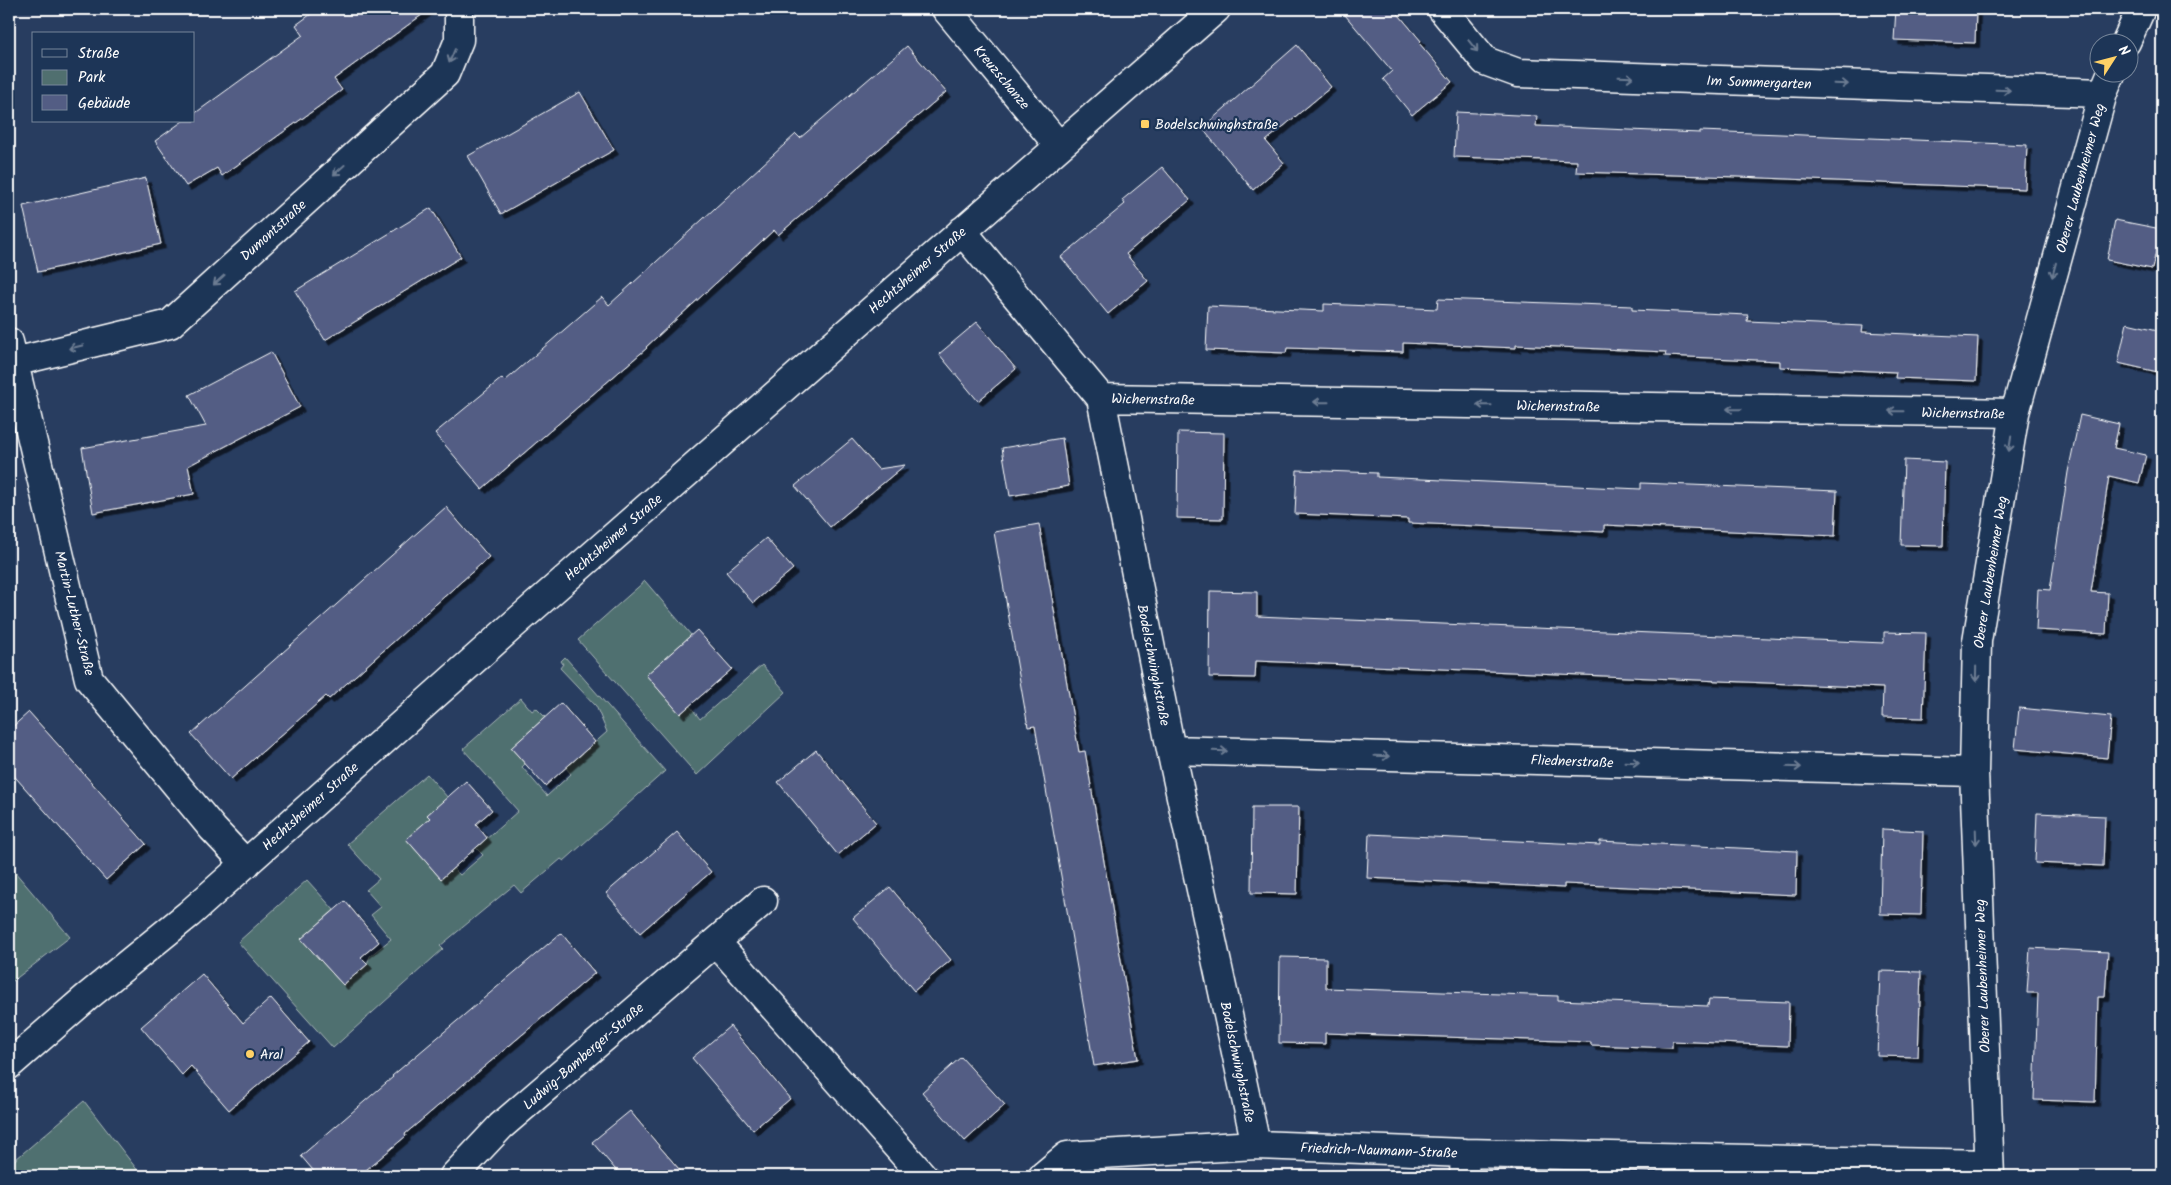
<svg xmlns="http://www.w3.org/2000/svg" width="2171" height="1185" viewBox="0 0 2171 1185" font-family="Kalam,sans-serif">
  <defs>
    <filter id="shadow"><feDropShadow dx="4.5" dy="4.5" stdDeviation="0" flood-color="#0009"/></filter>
  </defs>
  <rect width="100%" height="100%" fill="#283d60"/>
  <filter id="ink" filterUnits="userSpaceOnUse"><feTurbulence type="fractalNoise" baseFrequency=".02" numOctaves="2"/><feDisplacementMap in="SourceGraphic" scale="10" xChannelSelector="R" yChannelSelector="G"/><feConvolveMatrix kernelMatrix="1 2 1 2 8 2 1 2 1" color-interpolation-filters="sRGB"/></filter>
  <g filter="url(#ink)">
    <path fill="#506f6f" stroke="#a8b7b7" d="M 645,581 L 691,635 L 646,675 L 680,714 L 690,706 L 700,719 L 762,665 L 786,692 L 697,775 L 578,640 Z
      M 565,657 L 665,771 L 564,861 L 561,859 L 521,893 L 514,885 L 440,946 L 443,949 L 333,1048 L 238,942 L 307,880 L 334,910 L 301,939 L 343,985 L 367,964 L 370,956 L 391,939 L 371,915 L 381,907 L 366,890 L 379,879 L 347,844 L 427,774 L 448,798 L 427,815 L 430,818 L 406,839 L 441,879 L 453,868 L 460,875 L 483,855 L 476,848 L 518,811 L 463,749 L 521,698 L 532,711 L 536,708 L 545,717 L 511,748 L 525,764 L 522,767 L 547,796 L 571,774 L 566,768 L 607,732 L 596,706 L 560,668 L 563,664 L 561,661 Z
      M 9,865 L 70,937 L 9,984 L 9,864 Z
      M 84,1101 L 142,1176 L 9,1176 L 9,1165 Z"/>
    <path fill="#535d84" stroke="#fff" filter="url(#shadow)" d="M 318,9 L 430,9 L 334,79 L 342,90 L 222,176 L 217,168 L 186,186 L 155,141 L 183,121 L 194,121 L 194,114 L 303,35 L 296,25 Z
      M 1340,9 L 1394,9 L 1421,41 L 1419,43 L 1452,82 L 1412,115 L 1383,79 L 1392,71 Z
      M 1896,9 L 1976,9 L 1975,43 L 1894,40 Z
      M 1297,45 L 1331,87 L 1266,141 L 1284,163 L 1253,190 L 1202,128 Z
      M 907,46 L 946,92 L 778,235 L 774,230 L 646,347 L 647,348 L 482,489 L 435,433 L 502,378 L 505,381 L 602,297 L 609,305 L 796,134 L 800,138 Z
      M 580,92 L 614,150 L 501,214 L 468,156 Z
      M 1456,112 L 1537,116 L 1536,126 L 1700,133 L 1700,131 L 1781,134 L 2027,145 L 2025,189 L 1739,177 L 1576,172 L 1577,161 L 1454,157 Z
      M 1162,167 L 1190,200 L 1126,254 L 1148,281 L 1108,314 L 1061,257 L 1125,204 L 1122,200 Z
      M 146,178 L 161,244 L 38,272 L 23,206 Z
      M 431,208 L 461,257 L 325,340 L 295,291 Z
      M 2115,220 L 2161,229 L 2152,269 L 2107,260 Z
      M 1438,299 L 1632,306 L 1632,310 L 1748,315 L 1747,321 L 1863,326 L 1862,332 L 1978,337 L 1976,381 L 1895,378 L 1896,372 L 1780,367 L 1780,361 L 1665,356 L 1666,352 L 1516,345 L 1516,348 L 1403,343 L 1403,352 L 1287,348 L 1286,353 L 1206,350 L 1208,306 L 1324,311 L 1324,304 L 1437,309 Z
      M 977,322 L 1016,369 L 978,401 L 939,354 Z
      M 2127,323 L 2162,331 L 2162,373 L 2118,363 Z
      M 271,352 L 300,407 L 188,466 L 194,494 L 93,513 L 82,448 L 206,426 L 189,395 Z
      M 2080,415 L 2119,424 L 2114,448 L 2146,455 L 2139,483 L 2109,476 L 2091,592 L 2108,593 L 2106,634 L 2036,630 L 2038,589 L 2050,590 L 2068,472 Z
      M 1178,432 L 1224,433 L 1223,519 L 1177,518 Z
      M 1062,438 L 1069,486 L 1010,496 L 1002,448 Z
      M 852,439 L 878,469 L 905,465 L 830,527 L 795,486 Z
      M 1904,460 L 1945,462 L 1943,546 L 1901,545 Z
      M 1297,470 L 1377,473 L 1377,477 L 1641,489 L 1641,483 L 1837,491 L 1835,536 L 1604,525 L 1604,532 L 1564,530 L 1408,523 L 1408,519 L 1295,514 Z
      M 446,507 L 489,557 L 329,699 L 326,696 L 231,779 L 191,734 Z
      M 1039,524 L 1079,752 L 1085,751 L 1138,1059 L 1094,1066 L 1035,726 L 1028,727 L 994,532 Z
      M 766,538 L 793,569 L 753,603 L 726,572 Z
      M 1210,591 L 1257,592 L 1257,616 L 1884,643 L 1884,632 L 1926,633 L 1923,718 L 1882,717 L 1883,688 L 1256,661 L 1255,678 L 1209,677 Z
      M 697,630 L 732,669 L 680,714 L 646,675 Z
      M 561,703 L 595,742 L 545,786 L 511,748 Z
      M 2019,708 L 2111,717 L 2107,758 L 2015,749 Z
      M 29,712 L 146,844 L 106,880 L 9,770 L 9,730 Z
      M 816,750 L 876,823 L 838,855 L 778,782 Z
      M 466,781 L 492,810 L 476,824 L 487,838 L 441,879 L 406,839 L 430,818 L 427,815 Z
      M 1252,807 L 1299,807 L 1297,894 L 1251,893 Z
      M 2037,813 L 2105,816 L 2103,866 L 2035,863 Z
      M 1882,829 L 1923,831 L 1921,915 L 1880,914 Z
      M 677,832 L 711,872 L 640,933 L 606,893 Z
      M 1369,834 L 1600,845 L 1600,841 L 1797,851 L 1796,895 L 1564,884 L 1564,888 L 1367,878 Z
      M 890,887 L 951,960 L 914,991 L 853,918 Z
      M 345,901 L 379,942 L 361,957 L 368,964 L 343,985 L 301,939 Z
      M 561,933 L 595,973 L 405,1134 L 406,1136 L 359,1176 L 318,1176 L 301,1156 L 393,1077 L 392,1076 Z
      M 2030,948 L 2108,952 L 2105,997 L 2098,997 L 2095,1102 L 2034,1100 L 2038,993 L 2027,993 Z
      M 1280,957 L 1326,958 L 1326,988 L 1558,996 L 1558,1000 L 1708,1006 L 1709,999 L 1789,1002 L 1788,1046 L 1672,1041 L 1672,1048 L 1591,1045 L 1591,1042 L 1325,1033 L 1325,1044 L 1279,1043 Z
      M 1880,971 L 1921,972 L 1918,1057 L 1877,1056 Z
      M 202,974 L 243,1023 L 271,998 L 309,1042 L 229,1110 L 191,1066 L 182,1075 L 141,1027 Z
      M 730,1026 L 790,1099 L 753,1130 L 692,1058 Z
      M 961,1057 L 1005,1105 L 965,1141 L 922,1092 Z
      M 630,1111 L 660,1147 L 685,1176 L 621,1176 L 592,1142 Z"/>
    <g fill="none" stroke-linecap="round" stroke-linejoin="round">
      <g stroke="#fff" stroke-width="31">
        <path id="minor" d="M 946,9 L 1059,146
          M 1442,9 L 1485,61 L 1518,73 L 2103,93
          M 2126,42 L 2141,9
          M 962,231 L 1101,398 L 1171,750 L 1256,1145
          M 9,342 L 89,679 L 213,829 L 246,864
          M 14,362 L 170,324 L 445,74 L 459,40 L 459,9
          M 1101,398 L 2015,413
          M 1171,750 L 1974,772
          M 716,942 L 923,1176
          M 9,1065 L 87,997 L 189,914 L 512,626 L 1216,9
          M 454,1176 L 501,1126 L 763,901
          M 1043,1176 L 1067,1156 L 1256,1145 L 1465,1153 L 1989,1164
          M 1464,1176 L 1465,1153
          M 1990,1176 L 1974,772 L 1977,641 L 2015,413 L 2103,93 L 2112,72"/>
      </g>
      <use href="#minor" stroke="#1d3557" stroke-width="28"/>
    </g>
    <defs><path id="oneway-shaft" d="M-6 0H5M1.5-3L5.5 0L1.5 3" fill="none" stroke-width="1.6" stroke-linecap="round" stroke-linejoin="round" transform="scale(1.25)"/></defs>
    <g stroke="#6c7c92">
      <use href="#oneway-shaft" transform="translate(1473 46) rotate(51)"/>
      <use href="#oneway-shaft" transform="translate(452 56) rotate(113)"/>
      <use href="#oneway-shaft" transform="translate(1626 77) rotate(2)"/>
      <use href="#oneway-shaft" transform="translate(1841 84) rotate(2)"/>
      <use href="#oneway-shaft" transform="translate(2003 90) rotate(2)"/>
      <use href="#oneway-shaft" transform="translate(339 170) rotate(138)"/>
      <use href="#oneway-shaft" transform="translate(2054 270) rotate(105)"/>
      <use href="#oneway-shaft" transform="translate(219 280) rotate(138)"/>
      <use href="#oneway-shaft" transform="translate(76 347) rotate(166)"/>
      <use href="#oneway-shaft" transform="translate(1321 402) rotate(-179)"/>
      <use href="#oneway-shaft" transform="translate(1484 405) rotate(-179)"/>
      <use href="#oneway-shaft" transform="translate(1734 409) rotate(-179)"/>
      <use href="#oneway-shaft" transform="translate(1896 411) rotate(-179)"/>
      <use href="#oneway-shaft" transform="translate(2010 444) rotate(99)"/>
      <use href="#oneway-shaft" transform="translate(1976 674) rotate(91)"/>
      <use href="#oneway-shaft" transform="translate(1220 751) rotate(2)"/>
      <use href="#oneway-shaft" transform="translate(1382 756) rotate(2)"/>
      <use href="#oneway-shaft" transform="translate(1632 762) rotate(2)"/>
      <use href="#oneway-shaft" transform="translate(1794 767) rotate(2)"/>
      <use href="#oneway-shaft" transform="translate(1976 837) rotate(88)"/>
    </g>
  </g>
  <g fill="#ffd166" stroke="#1d3557" stroke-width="2">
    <rect x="1140" y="119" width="10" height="10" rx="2.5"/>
    <circle cx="250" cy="1054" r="5"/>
  </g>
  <g text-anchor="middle" stroke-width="4.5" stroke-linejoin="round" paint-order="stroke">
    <g font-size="14" fill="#fff" stroke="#1d3557">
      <text transform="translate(1002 77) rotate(50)" y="5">Kreuzschanze</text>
      <text transform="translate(1759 82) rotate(2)" y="5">Im Sommergarten</text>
      <text transform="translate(2080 178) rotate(-75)" y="5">Oberer Laubenheimer Weg</text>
      <text transform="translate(273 230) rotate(-42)" y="5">Dumontstraße</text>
      <text transform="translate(917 270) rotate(-41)" y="5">Hechtsheimer Straße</text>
      <text transform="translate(1153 399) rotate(1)" y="5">Wichernstraße</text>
      <text transform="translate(1558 406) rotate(1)" y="5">Wichernstraße</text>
      <text transform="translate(1963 413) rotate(1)" y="5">Wichernstraße</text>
      <text transform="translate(613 537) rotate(-41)" y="5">Hechtsheimer Straße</text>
      <text transform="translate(1990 572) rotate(-81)" y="5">Oberer Laubenheimer Weg</text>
      <text transform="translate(75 613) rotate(76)" y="5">Martin-Luther-Straße</text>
      <text transform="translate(1154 665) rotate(79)" y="5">Bodelschwinghstraße</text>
      <text transform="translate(1572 761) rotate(2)" y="5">Fliednerstraße</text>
      <text transform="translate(310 806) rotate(-42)" y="5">Hechtsheimer Straße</text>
      <text transform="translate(1982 976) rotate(-92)" y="5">Oberer Laubenheimer Weg</text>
      <text transform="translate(583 1056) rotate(-41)" y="5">Ludwig-Bamberger-Straße</text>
      <text transform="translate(1238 1062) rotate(78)" y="5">Bodelschwinghstraße</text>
      <text transform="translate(1379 1150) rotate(2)" y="5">Friedrich-Naumann-Straße</text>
    </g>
    <g font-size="14" fill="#fff" stroke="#1d3557" text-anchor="start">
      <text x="1155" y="129">Bodelschwinghstraße</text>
      <text x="260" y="1059">Aral</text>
    </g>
  </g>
  <rect width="2171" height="1185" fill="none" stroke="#1d3557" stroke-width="30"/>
  <rect x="15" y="15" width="2141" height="1155" fill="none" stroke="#fff" stroke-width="2" filter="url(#ink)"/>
  <rect x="32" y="32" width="162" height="90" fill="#1d3557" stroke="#77869a"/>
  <rect x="42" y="49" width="25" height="8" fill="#1d3557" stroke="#77869a"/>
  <text x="78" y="58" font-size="15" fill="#ffffff">Straße</text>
  <rect x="42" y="70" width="25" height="15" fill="#506f6f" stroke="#77869a"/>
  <text x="78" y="82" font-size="15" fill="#ffffff">Park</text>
  <rect x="42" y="95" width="25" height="15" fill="#535d84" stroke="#77869a"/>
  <text x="78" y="108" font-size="15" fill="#ffffff">Gebäude</text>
  <g transform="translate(2114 58) rotate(54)"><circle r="24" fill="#1d3557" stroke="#77869a"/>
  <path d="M0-4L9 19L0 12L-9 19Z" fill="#ffd166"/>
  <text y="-8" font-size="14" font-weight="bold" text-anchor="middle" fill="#ffffff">N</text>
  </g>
</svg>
